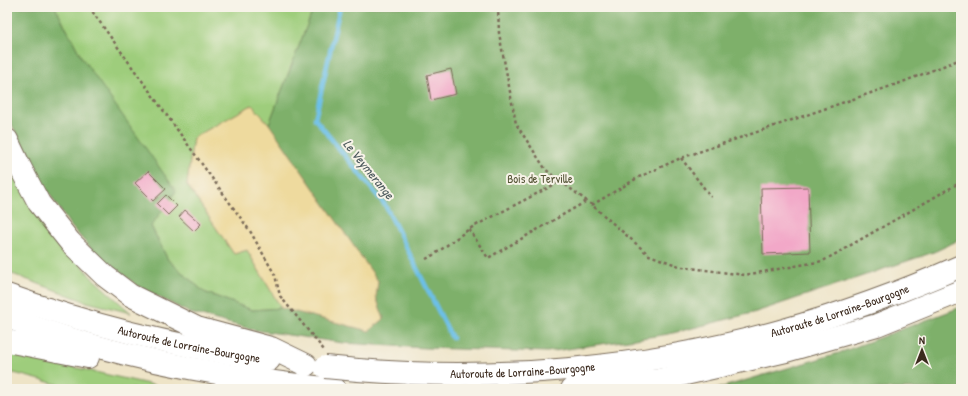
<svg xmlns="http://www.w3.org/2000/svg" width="968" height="396" viewBox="0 0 968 396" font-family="'Patrick Hand',sans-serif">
  <rect width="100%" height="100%" fill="#f7f3e8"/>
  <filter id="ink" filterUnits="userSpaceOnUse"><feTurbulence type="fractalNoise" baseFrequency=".025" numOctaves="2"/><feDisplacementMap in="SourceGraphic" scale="8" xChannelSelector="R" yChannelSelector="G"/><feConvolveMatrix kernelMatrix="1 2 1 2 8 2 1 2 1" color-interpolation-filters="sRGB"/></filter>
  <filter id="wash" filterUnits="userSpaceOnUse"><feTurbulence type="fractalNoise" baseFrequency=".012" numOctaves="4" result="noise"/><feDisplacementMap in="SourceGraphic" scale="16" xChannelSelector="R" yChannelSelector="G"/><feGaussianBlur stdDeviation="0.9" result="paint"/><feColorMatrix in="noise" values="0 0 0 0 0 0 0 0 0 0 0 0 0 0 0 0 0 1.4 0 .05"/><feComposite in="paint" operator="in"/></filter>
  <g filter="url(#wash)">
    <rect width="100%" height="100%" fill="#eee4c7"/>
    <path fill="#9ecd7b" stroke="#6c7c4c" d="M 55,7 L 314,7 L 269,124 L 252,105 L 193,138 L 187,185 L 234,254 L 247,250 L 281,308 L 252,310 L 204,292 L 168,260 L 151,226 L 82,58 Z
      M 7,160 L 90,276 L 131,313 L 87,302 L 7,272 Z
      M 7,355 L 19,355 L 171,389 L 75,389 L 14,373 L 7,373 Z"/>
    <path fill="#7eb06b" stroke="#5c6d44" d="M 7,7 L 55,7 L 82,58 L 176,191 L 151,226 L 168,260 L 204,292 L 252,310 L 281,308 L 369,331 L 384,319 L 376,297 L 378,281 L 269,124 L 314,7 L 961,7 L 961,239 L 934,252 L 756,312 L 669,334 L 547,352 L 425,348 L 343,343 L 255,330 L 190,313 L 139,287 L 93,251 L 70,225 L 39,178 L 7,115 Z
      M 961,307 L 961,389 L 716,389 L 839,353 Z"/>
    <path fill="#eeda9e" stroke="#94825e" d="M 252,105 L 269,124 L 378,281 L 376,297 L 384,319 L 369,331 L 281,308 L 247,250 L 234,254 L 187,185 L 193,138 Z"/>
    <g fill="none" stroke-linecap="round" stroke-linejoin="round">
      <path stroke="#6cc0e8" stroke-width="4.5" d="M 340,7 L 315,119 L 385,205 L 452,338"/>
    </g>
    <g id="blocks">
      <path fill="#f2a8c8" d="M 451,69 L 456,94 L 431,100 L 427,75 Z
        M 148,171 L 166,189 L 153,201 L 135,183 Z
        M 808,187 L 810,252 L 763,254 L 761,188 Z
        M 166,195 L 177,206 L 168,215 L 157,204 Z
        M 185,210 L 201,224 L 194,231 L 179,217 Z"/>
    </g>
  </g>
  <g filter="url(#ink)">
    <use href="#blocks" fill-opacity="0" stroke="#7a6b59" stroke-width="1"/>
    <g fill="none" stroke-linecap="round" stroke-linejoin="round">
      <g stroke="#7a6b59" stroke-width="24">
        <g id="motorway">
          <path d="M 7,140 L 21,169 L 39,203 L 70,242 L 105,276 L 130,295 L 197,328 L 271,348 L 306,365"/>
          <path id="s1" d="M 7,295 C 92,326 179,347 269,360"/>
          <path d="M 7,317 C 111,357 224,378 335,389"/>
          <path d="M 7,341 L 88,357"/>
          <path id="s2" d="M 358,370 C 498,381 644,369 780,331 C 842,314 902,292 961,266"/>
          <path d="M 572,389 L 659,380 L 786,351 L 877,325 L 961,291"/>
        </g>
      </g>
      <path stroke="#7a6b59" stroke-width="2.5" stroke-dasharray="3 3" stroke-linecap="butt" d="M 89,7 L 250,231 L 275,275 L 280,296 L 324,350
        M 498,7 L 499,33 L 516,124 L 546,170 L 592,205 L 649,255 L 682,267 L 745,275 L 823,261 L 961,182
        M 681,158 L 711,197
        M 592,205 L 639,177 L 681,158 L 900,83 L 961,59
        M 469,229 L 488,258 L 587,201
        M 426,259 L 435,254 L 469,229 L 561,181"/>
      <use href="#motorway" stroke="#fff" stroke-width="22"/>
      <g stroke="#7a6b59" stroke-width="24" stroke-linecap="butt">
        <path id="motorway-bridge" d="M 325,367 L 358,370"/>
      </g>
      <use href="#motorway-bridge" stroke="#fff" stroke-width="22"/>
    </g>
  </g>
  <g text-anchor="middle" stroke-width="4" stroke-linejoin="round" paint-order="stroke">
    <g font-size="12" fill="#545335" stroke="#f7f3e8">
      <text x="540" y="183">Bois de Terville</text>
    </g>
    <g font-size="12" fill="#3b2a1e" stroke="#f7f3e8">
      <text dy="4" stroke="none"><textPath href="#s2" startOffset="489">Autoroute de Lorraine-Bourgogne</textPath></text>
      <text dy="4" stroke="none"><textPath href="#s1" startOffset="189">Autoroute de Lorraine-Bourgogne</textPath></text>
      <text dy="4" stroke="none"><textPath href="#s2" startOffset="165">Autoroute de Lorraine-Bourgogne</textPath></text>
    </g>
    <g font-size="13" font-style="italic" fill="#4a575b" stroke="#f7f3e8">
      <text transform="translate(369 169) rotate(51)" y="5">Le Veymerange</text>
    </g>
  </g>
  <rect width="968" height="396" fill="none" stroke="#f7f3e8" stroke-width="24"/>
  <g transform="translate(922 350)" stroke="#f7f3e8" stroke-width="3" paint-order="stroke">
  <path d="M0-3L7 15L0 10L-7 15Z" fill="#3b2a1e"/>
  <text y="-6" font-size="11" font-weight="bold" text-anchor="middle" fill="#3b2a1e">N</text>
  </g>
</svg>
